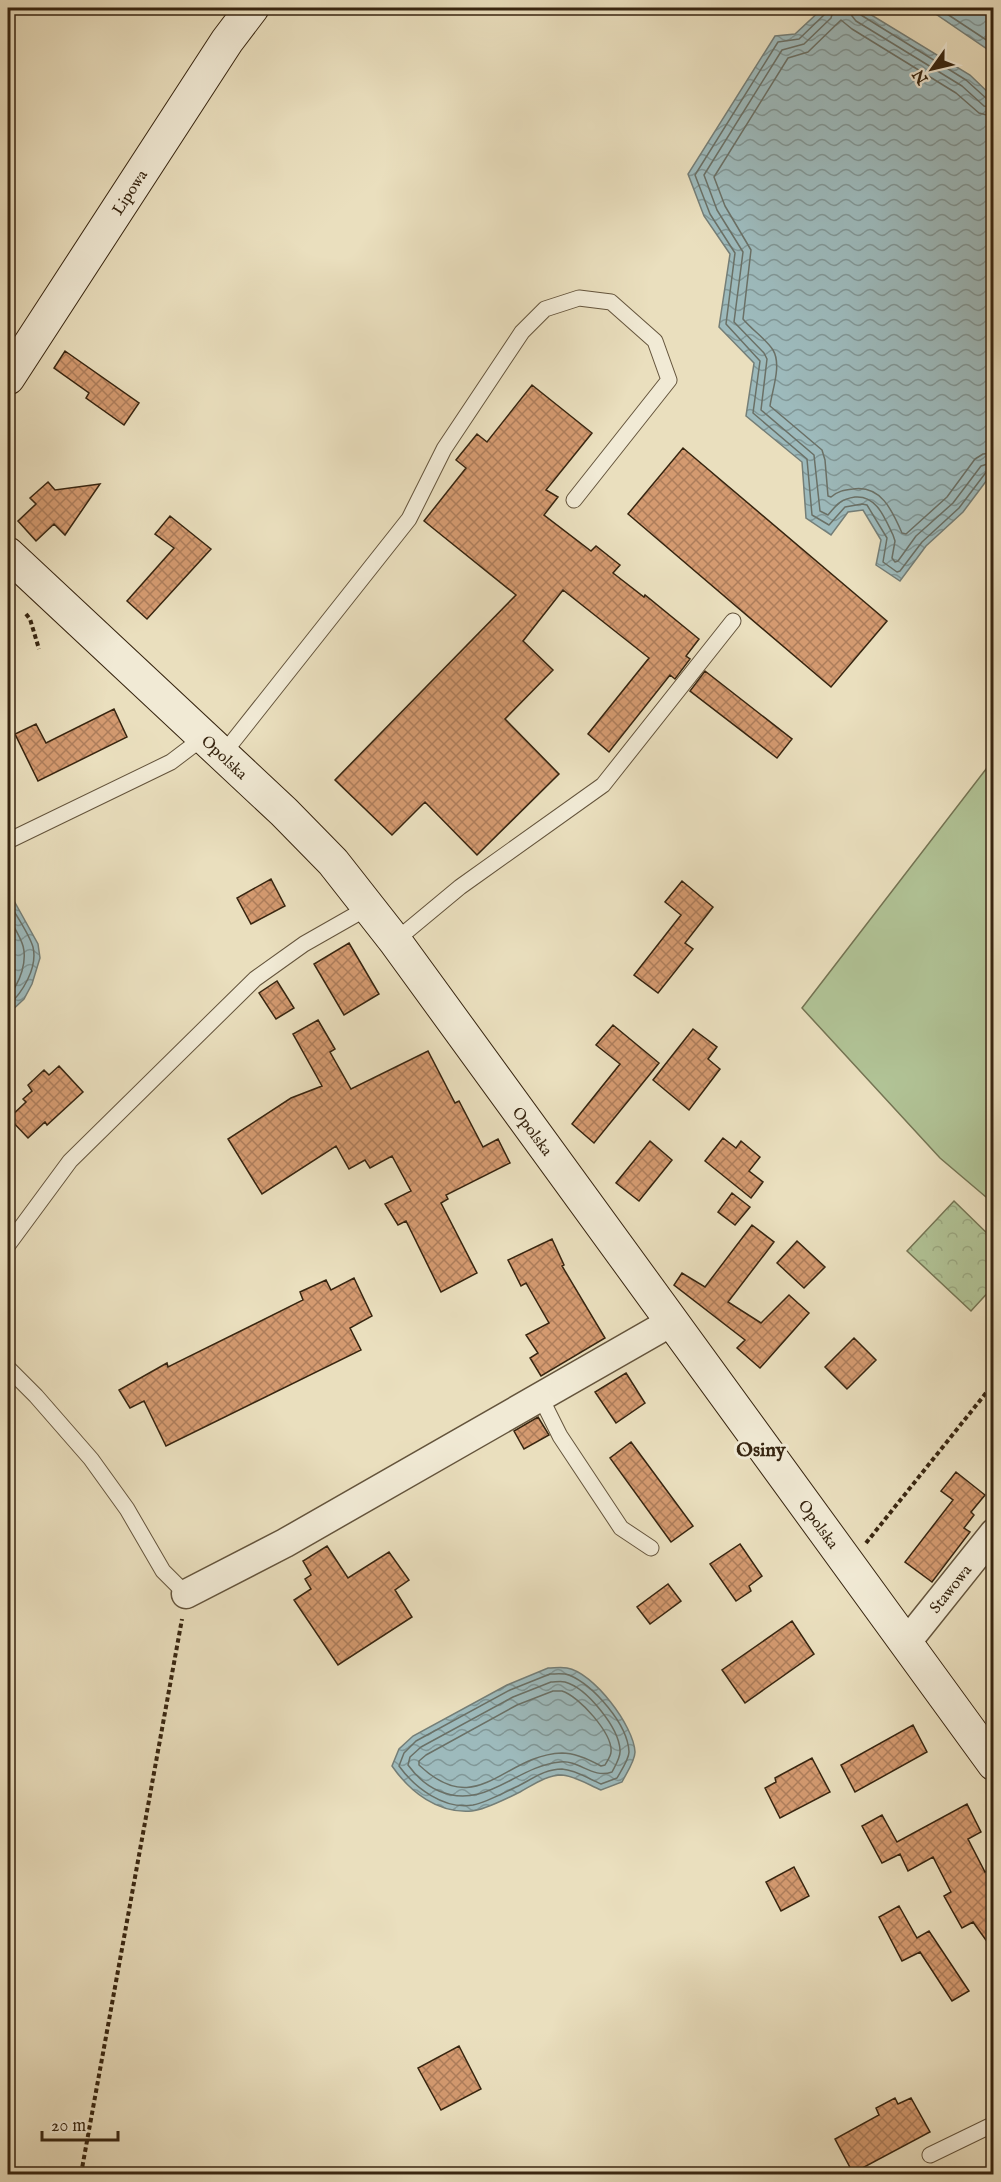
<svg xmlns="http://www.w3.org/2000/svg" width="1001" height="2182" viewBox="0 0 1001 2182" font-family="'IM FELL English',serif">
  <defs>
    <pattern id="park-crowns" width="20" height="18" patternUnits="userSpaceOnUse" patternTransform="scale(1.5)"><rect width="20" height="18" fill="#b1c396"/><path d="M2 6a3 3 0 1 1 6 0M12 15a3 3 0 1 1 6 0" fill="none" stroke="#99a780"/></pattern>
    <pattern id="water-waves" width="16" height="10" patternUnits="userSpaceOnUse" patternTransform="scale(1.5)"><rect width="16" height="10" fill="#9dbabc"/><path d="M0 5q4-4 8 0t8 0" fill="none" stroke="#819797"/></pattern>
    <pattern id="building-cross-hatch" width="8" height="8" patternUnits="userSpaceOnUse" patternTransform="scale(1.5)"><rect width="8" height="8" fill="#d49a70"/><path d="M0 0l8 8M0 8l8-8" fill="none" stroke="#ad7d5b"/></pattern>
  </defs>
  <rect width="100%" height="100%" fill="#eadfbe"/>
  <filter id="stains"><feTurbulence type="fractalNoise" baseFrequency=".00333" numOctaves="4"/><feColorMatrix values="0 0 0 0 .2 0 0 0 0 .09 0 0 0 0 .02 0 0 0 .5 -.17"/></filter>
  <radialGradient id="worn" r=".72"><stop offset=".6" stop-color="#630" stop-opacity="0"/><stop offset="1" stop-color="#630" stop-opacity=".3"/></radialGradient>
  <path fill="#b1c396" stroke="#747453" stroke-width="1.5" d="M 993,760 L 993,1203 L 940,1158 L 802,1008 Z"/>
  <path fill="url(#park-crowns)" stroke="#747453" stroke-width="1.5" d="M 954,1201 L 993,1239 L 993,1287 L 971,1311 L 907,1251 Z"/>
  <path fill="url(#water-waves)" stroke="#747e77" stroke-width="1.5" d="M 823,8 L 860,8 L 970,75 L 993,97 L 993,472 L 963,512 L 926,546 L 900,581 L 876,565 L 881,540 L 863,510 L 848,512 L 831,535 L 806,518 L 802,462 L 746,416 L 754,363 L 719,327 L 730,254 L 704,216 L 688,174 L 775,36 L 795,34 Z
    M 927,8 L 993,8 L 993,53 Z
    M 8,890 L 38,944 L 40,958 L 32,984 L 24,999 L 8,1014 Z
    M 548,1668 C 554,1668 561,1667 567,1668 C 593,1672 634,1726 635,1752 C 635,1761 626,1774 622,1782 L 601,1790 C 589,1785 575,1776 562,1775 C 546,1775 533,1785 520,1792 C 508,1798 484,1810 472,1811 C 438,1814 410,1792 392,1766 L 399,1749 L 413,1736 L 507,1685 Z"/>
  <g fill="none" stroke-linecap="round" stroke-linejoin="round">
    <path stroke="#6a7066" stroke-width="1.5" d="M 827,8 L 825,14 L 799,39 L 778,42 L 695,175 L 710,214 L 735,253 L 726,324 L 760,361 L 753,413 L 807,459 L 812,515 L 829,525 L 845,507 L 862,504 L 867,505 L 887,538 L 883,562 L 897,572 L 900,571 L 922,542 L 959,508 L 987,471 L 994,469
      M 834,8 L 831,18 L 804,44 L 782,50 L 704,175 L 717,210 L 743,252 L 734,322 L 764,353 L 767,359 L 761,410 L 814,455 L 820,511 L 828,515 C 837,504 841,499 855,497 C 877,495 885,519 893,535 L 895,541 L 892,558 L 895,562 L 898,561 L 916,536 L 953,503 L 981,466 L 994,462
      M 850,8 L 852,16 L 856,21 L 962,86 L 984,106 L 994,108
      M 858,8 L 861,15 L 966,80 L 987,99 L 994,100
      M 938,8 L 994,45
      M 994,117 L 979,113 L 956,93 L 852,29 L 841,20 L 808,52 L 788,58 L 714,177 L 725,206 L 751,250 L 743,319 C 752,330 765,338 773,350 C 782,365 772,390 770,406 L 822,450 L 825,460 L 828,496 L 831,497 C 838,491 844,490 853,489 C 881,485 892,510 902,533 L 906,534 L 947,497 L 975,459 L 983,454 L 994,453
      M 8,901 C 15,914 29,933 33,947 C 38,968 22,993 8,1006
      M 8,916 C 19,937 29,946 22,971 C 19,981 15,989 8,996
      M 550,1674 C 556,1674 564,1673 569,1675 C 593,1685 628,1724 629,1752 C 629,1759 621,1771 617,1778 L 601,1784 C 589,1779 576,1770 562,1769 C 544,1769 531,1780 516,1787 C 503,1793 487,1802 473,1805 C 444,1810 415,1788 399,1766 L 404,1753 L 416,1741 L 510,1690 Z
      M 551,1682 C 555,1682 561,1681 565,1682 C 587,1688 619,1728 620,1750 C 621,1757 615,1766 612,1772 C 592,1779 580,1760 560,1762 C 516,1766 485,1811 439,1791 C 427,1786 416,1776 408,1765 L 410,1757 L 421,1747 L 513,1697 Z
      M 553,1691 C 554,1691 562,1691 562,1691 C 579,1696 613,1734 611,1752 C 611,1756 607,1761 605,1765 L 601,1766 C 590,1760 575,1753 562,1753 C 503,1755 478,1821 419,1765 L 419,1761 L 426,1755 L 517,1705 Z"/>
  </g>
  <path fill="url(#building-cross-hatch)" stroke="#372510" stroke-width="1.5" d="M 65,351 L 139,403 L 124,425 L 86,398 L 89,393 L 54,368 Z
    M 532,385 L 592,433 L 546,490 L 558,497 L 544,515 L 591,551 L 596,546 L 620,565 L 613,573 L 644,597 L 645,595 L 699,639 L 686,656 L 690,659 L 675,679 L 670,675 L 609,752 L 588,734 L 649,658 L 563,590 L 523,641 L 553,670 L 505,719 L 559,774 L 477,855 L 425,802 L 392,835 L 335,780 L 516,595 L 424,521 L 466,468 L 456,460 L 477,434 L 487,442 Z
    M 683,448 L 887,621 L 831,687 L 628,514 Z
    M 48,482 L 55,490 L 100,484 L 65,535 L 54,524 L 36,541 L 18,521 L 36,504 L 30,498 Z
    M 170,516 L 211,549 L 147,619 L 127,601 L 174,548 L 155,534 Z
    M 705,671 L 792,739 L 777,758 L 690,691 Z
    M 114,709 L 127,737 L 38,781 L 15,734 L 36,724 L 46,743 Z
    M 271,879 L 285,906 L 251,924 L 237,898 Z
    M 682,881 L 713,907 L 685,943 L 693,949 L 658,993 L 634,975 L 681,915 L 665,902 Z
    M 349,943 L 379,994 L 344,1015 L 314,964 Z
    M 277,981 L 294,1008 L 276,1019 L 259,993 Z
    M 318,1020 L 335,1049 L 330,1052 L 351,1089 L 428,1051 L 455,1103 L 459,1101 L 483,1147 L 498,1139 L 510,1163 L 446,1195 L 448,1199 L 441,1203 L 477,1273 L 441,1292 L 406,1221 L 398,1225 L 385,1204 L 411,1191 L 392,1156 L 370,1168 L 365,1160 L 349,1169 L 336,1146 L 262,1194 L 228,1139 L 291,1098 L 322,1086 L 293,1034 Z
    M 613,1025 L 659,1063 L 594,1143 L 572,1124 L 620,1064 L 596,1045 Z
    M 693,1029 L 717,1047 L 708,1059 L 720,1069 L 689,1110 L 653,1080 Z
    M 59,1066 L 83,1092 L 47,1125 L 45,1122 L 28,1138 L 9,1118 L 26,1102 L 23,1099 L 32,1091 L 28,1085 L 44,1070 L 49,1075 Z
    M 723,1138 L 736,1148 L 741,1141 L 760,1157 L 749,1171 L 763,1182 L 751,1198 L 705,1161 Z
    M 650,1141 L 672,1160 L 639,1201 L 616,1183 Z
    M 732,1193 L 750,1207 L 735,1225 L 718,1212 Z
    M 752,1225 L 774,1242 L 728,1302 L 761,1323 L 789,1295 L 809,1313 L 760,1368 L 737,1348 L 745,1340 L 674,1285 L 682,1273 L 705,1287 Z
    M 552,1239 L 564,1265 L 562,1266 L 605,1338 L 541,1376 L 530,1358 L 538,1353 L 526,1335 L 549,1323 L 526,1283 L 521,1286 L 508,1260 Z
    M 797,1241 L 825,1267 L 804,1288 L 777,1263 Z
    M 354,1278 L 372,1316 L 350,1328 L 361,1350 L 166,1446 L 144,1401 L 130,1408 L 119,1390 L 167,1363 L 168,1367 L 303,1300 L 300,1292 L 326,1280 L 331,1290 Z
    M 854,1338 L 876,1360 L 847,1389 L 825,1367 Z
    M 626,1373 L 645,1403 L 616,1423 L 595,1392 Z
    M 538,1417 L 549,1435 L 524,1449 L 514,1431 Z
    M 631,1442 L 693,1526 L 671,1542 L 610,1458 Z
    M 956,1472 L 985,1495 L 971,1512 L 974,1515 L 964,1528 L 970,1532 L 932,1582 L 905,1562 L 953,1500 L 941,1491 Z
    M 740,1544 L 762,1576 L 749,1586 L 751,1591 L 736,1601 L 710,1564 Z
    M 327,1546 L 348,1578 L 389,1552 L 409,1580 L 395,1590 L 412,1617 L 338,1665 L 294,1600 L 311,1589 L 305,1579 L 311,1575 L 303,1561 Z
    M 668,1584 L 681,1601 L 650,1624 L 637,1607 Z
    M 792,1621 L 814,1654 L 745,1703 L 722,1670 Z
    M 913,1725 L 927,1752 L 855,1792 L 841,1765 Z
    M 812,1758 L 830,1792 L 780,1818 L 765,1788 L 776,1782 L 775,1778 Z
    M 967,1804 L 981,1832 L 968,1839 L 985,1872 L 993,1868 L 993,1950 L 973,1922 L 962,1928 L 944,1896 L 951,1892 L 933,1857 L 908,1871 L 900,1854 L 882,1863 L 862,1826 L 882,1815 L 897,1842 Z
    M 794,1867 L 809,1896 L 781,1911 L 766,1882 Z
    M 899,1906 L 917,1938 L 929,1931 L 969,1991 L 952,2001 L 920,1952 L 902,1961 L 879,1917 Z
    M 459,2046 L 481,2089 L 441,2110 L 418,2068 Z
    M 895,2098 L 898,2104 L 911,2098 L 930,2132 L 853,2173 L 835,2139 L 879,2115 L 876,2108 Z"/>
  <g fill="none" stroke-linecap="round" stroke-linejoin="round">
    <g stroke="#64543c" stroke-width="17">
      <path id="lane" d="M 223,754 L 409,519 L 444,449 L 522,332 L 545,309 L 579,298 L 611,302 L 655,341 L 669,380 L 574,500
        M 8,841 L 171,762 L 204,737
        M 395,941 L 460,887 L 603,785 L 733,621
        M 8,1245 L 70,1161 L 255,979 L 304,944 L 369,907
        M 8,1368 L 36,1396 L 91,1459 L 127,1509 L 163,1571 L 186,1594
        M 541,1398 L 560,1436 L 621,1528 L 651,1548
        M 930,2155 L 994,2124"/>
    </g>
    <g stroke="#64543c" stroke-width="31">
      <g id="street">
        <path d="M 186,1594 L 285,1543 L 673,1321"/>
        <path id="s1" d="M 906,1643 L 994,1533"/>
      </g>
    </g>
    <g stroke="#372510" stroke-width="35">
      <g id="secondary">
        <path id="s2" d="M 8,378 L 227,41 L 252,8"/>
        <path id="s3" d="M 8,554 L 284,812 L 333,862 L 395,941 L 994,1764"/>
      </g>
    </g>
    <path stroke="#372510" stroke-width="4" stroke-dasharray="4.5 3" stroke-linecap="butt" d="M 26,614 L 30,619 L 39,649
      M 866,1543 L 994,1383
      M 81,2174 L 182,1619"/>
    <use href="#lane" stroke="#f1ead5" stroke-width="15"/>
    <use href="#street" stroke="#f1ead5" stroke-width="28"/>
    <use href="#secondary" stroke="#f1ead5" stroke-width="33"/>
  </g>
  <g text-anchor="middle" stroke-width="6" stroke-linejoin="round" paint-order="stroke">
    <g font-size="16" fill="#372510" stroke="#f1ead5">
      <text dy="6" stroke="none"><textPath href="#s2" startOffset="222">Lipowa</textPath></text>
      <text dy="6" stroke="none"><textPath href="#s3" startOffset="297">Opolska</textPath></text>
      <text dy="6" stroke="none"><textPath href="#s3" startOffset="783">Opolska</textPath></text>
      <text dy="6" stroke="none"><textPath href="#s3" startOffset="1269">Opolska</textPath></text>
      <text dy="6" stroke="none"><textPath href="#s1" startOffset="70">Stawowa</textPath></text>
    </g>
    <g font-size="20" font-weight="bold" fill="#372510" stroke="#f1ead5">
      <text x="761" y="1456">Osiny</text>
    </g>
  </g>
  <rect width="1001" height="2182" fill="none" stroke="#eadfbe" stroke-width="30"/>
  <rect x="9" y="9" width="983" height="2164" fill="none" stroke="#372510" stroke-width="3"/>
  <rect x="15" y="15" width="971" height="2152" fill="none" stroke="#372510" stroke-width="1.5"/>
  <g transform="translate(932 69) rotate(236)" stroke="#f1ead5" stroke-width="4.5" paint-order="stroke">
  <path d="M0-4.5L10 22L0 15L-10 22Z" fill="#372510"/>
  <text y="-9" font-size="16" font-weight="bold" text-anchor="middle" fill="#372510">N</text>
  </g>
  <path d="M42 2131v9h76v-9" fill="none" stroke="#372510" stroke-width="3"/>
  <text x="51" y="2131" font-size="18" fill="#372510" stroke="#f1ead5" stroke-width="4.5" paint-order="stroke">20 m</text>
  <rect width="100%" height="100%" filter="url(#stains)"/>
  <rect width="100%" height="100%" fill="url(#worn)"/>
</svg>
